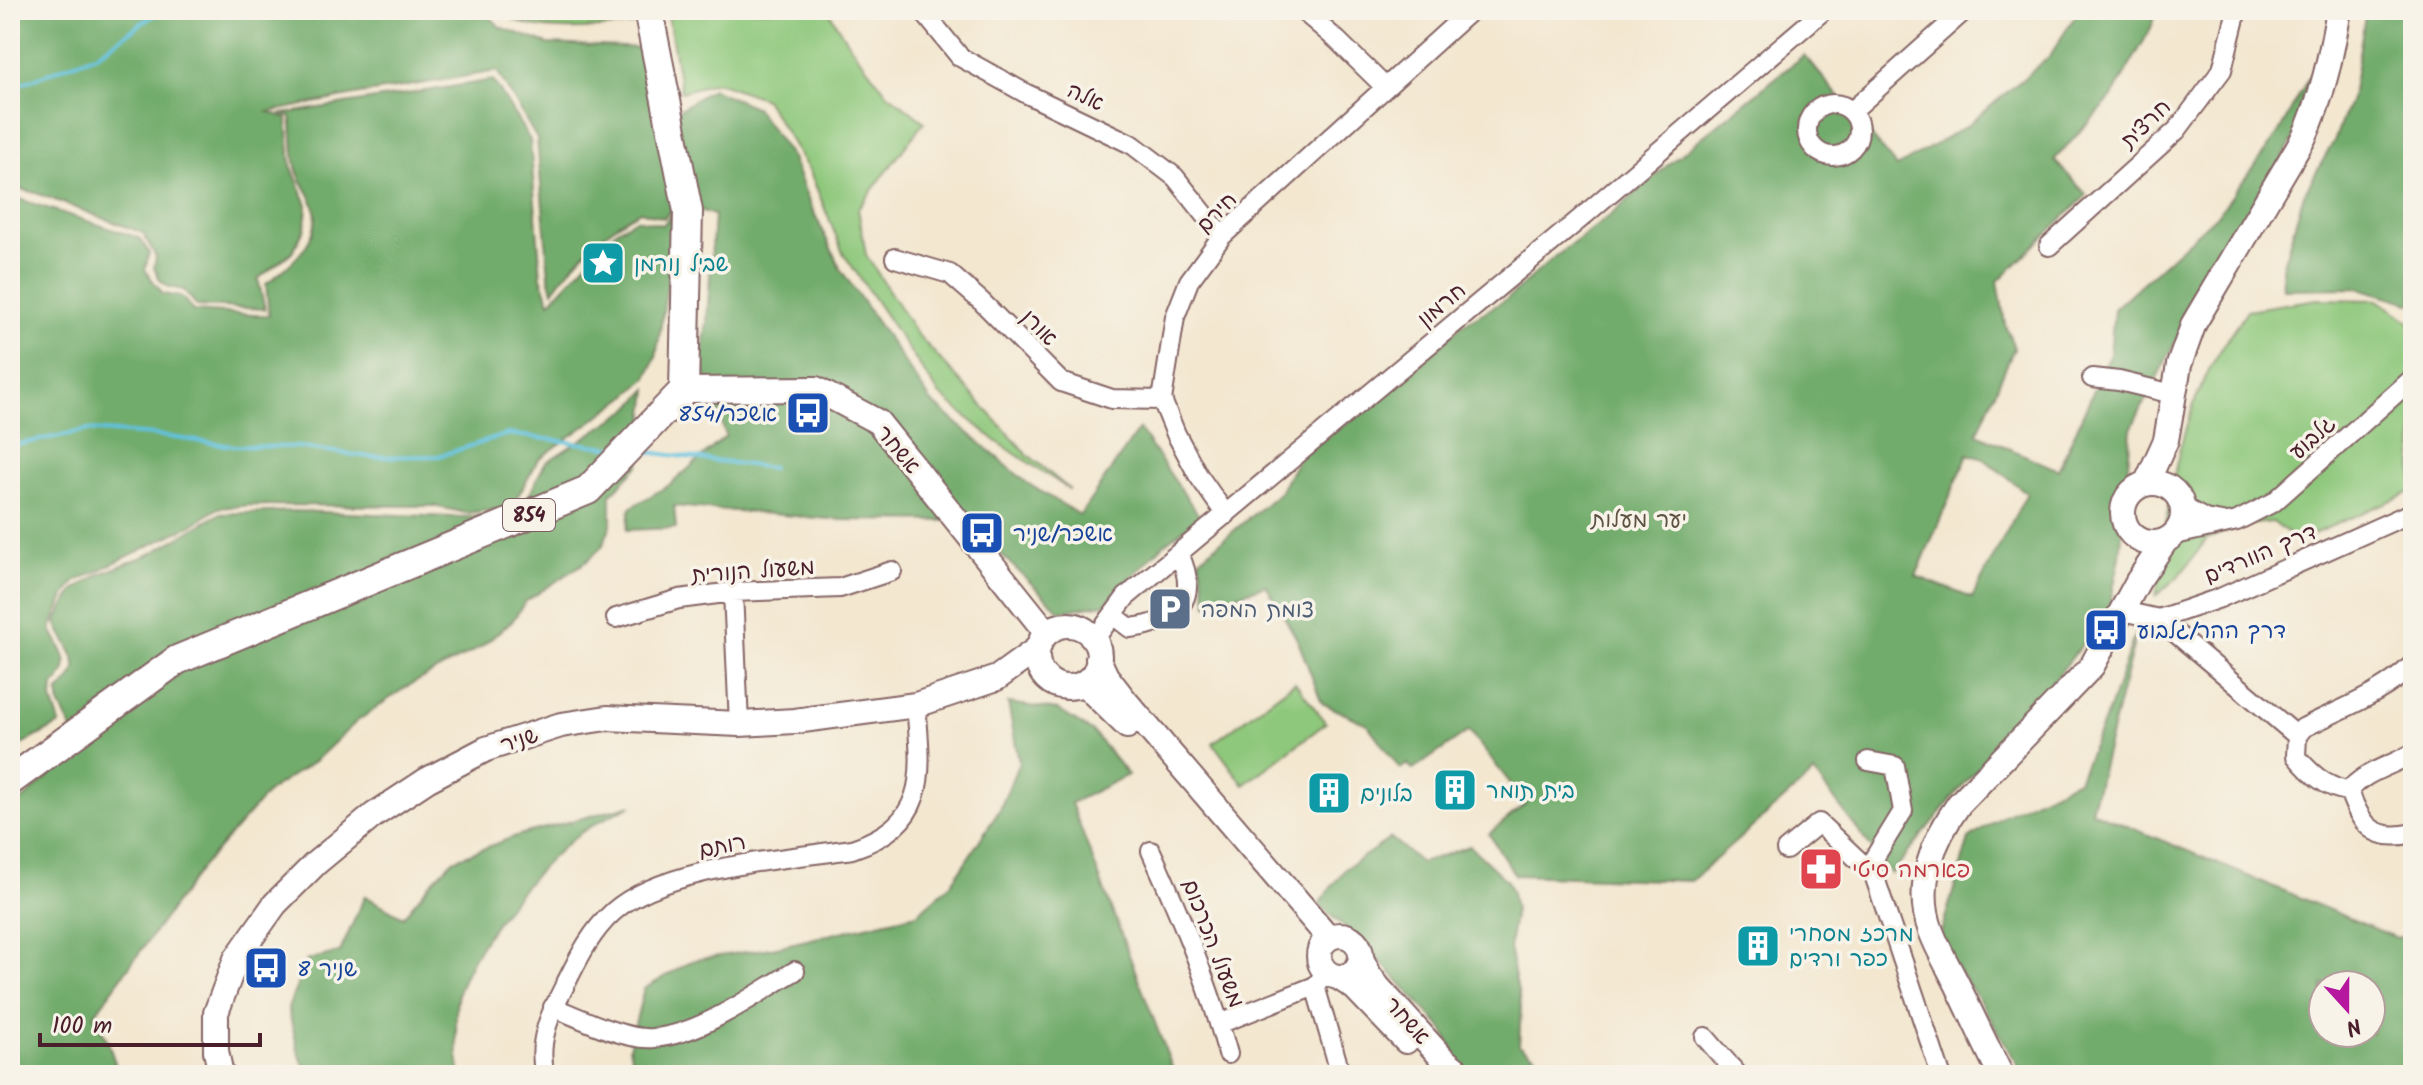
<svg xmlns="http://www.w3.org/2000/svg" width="2423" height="1085" viewBox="0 0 2423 1085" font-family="Kalam,'Playpen Sans Hebrew',sans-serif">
  <rect width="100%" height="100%" fill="#f7f3e8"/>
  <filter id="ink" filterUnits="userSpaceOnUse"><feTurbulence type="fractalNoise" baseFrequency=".0125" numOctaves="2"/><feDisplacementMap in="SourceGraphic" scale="16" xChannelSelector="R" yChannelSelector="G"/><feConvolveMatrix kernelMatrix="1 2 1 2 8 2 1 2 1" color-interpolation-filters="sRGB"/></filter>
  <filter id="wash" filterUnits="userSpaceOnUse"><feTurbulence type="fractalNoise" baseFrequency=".006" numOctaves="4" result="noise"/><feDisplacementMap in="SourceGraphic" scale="32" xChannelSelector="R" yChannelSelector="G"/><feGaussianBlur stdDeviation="1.8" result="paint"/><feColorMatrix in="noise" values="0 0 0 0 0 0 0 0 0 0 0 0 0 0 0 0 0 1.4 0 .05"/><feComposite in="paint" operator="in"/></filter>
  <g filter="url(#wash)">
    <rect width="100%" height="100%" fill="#f3e7d0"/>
    <path fill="#8ec87c" stroke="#6c7454" stroke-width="2" d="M 501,10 L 630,10 L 633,25 C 599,28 526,38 501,10 Z
      M 667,10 L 828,10 L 846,40 L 886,92 L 924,122 L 858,209 L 866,255 L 916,333 L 1027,454 L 1070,490 L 996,441 L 939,394 L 843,253 L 810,172 L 765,99 L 717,82 L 681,92 Z
      M 2317,299 L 2378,300 L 2413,324 L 2413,491 L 2297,541 L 2273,522 L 2242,525 L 2207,539 L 2180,575 L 2156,596 C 2167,519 2173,438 2210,368 C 2221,348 2235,329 2247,310 Z
      M 1295,682 L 1326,723 L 1244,785 L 1213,743 Z"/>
    <path fill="#72ac6c" stroke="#5e664c" stroke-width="2" fill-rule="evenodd" d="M 10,10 L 483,10 L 500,27 L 548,44 L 646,48 L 661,121 L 712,89 L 755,107 L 792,158 L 809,202 L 841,270 L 931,401 L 1027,483 L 1080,515 L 1139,429 L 1200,517 L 1165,543 L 1105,604 L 1060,611 L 966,521 L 842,520 L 674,506 L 676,528 L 627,530 L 630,508 L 671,484 L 726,436 L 701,362 L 707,322 L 714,215 L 678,203 L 664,218 L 640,211 C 608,226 573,262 553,291 L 549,276 L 537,139 L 497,71 L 360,94 L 269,112 L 287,118 L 291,165 L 307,205 L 305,228 L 293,251 L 258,279 L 265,309 L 197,306 L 184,290 L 169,287 L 160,280 L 154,268 L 156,257 L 143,233 L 36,193 L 10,187 Z
      M 2079,10 L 2158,10 L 2150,30 L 2112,97 L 2054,160 L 2087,195 L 1998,281 L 2005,324 L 2014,348 L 1977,434 L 2058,470 L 2110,354 L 2114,309 L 2219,213 L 2278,134 L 2318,60 L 2302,124 L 2172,348 L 2131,429 L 2120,557 L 2109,608 L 2057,677 L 1964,784 L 1891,874 L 1814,773 L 1691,881 L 1515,875 L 1489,834 L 1526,803 L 1469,731 L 1413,770 L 1408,764 L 1400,769 L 1367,724 L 1322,703 L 1298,641 L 1266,585 L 1208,605 L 1199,560 L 1280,492 L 1299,457 L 1387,394 L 1462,325 L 1507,299 L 1551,260 L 1611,215 L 1670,163 L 1804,55 L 1897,167 L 1968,125 L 2049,57 ZM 1968,454 L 1984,459 L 2027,493 L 1972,598 L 1916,576 Z
      M 2366,10 L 2413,10 L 2413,304 L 2359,288 L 2283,289 L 2282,268 L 2304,194 L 2334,141 L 2353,91 Z
      M 493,80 L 530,140 L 541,277 L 550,302 L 617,230 L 636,219 L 663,225 L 672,214 L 673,248 L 656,357 L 647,378 L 628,395 L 539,459 L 511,508 L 466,513 L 434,506 L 253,505 L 218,508 L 194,524 L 75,582 L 63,599 L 51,629 C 62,653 77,665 53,686 L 52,699 L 60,724 L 10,751 L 10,196 L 140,238 L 149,253 L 145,270 L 163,294 L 182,297 L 193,311 L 269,316 L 266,284 C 291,265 326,237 313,202 C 308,190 299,180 296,167 C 292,151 294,133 291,117 L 283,114 Z
      M 648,389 L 639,465 L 611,494 L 611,525 L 602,547 L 587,561 L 525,602 L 513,620 L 481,647 L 406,687 L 356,722 L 316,760 L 269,791 L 201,868 L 94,1015 L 108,1042 L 119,1075 L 10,1075 L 10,811 L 81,747 L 60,706 L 58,692 C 90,665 70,654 56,623 L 63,607 L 75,590 L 98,575 L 150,554 L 219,514 L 295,511 L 453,517 L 523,516 L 523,508 L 545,463 L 629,409 Z
      M 2142,612 L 2091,811 L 2397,938 L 2413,933 L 2413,1075 L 2024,1075 L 1982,1004 L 1938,942 L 1969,839 L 2004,815 L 2078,780 L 2110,707 ZM 2323,985 L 2371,985 L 2371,1033 L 2323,1033 Z
      M 1008,703 L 1058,710 L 1093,732 L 1128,775 L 1071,803 L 1175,1075 L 635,1075 L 629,1047 L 644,989 L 694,960 L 777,947 L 917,914 L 951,884 L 1000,809 L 1019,762 Z
      M 632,805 C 614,814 594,823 578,835 C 534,869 478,937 459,990 C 453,1007 457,1056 461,1075 L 308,1075 L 299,1054 L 288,1008 L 307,960 L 340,952 L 365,896 L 403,917 L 429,885 L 453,860 L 519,835 Z
      M 1391,838 L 1421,863 L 1470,846 L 1507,881 L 1512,893 L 1515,909 L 1509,948 L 1521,1006 L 1519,1045 L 1565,1075 L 1470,1075 L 1458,1059 L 1442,1028 L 1382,963 L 1319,904 L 1345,869 Z"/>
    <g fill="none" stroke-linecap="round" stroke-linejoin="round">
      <path stroke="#61c2df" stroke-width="4" d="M 10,88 L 96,55 L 161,10
        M 10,446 L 88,430 L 154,435 L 234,446 L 298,447 L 370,457 L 439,456 L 508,434 L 615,448
        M 639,451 L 772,468"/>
    </g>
  </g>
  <g filter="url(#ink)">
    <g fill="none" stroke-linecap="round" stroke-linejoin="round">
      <g stroke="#856565" stroke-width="22">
        <path id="street" d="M 922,10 L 960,57 L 1025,93 L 1133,145 L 1175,177 L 1222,236
          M 1302,10 L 1337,40 L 1385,87
          M1807 130a26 26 0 1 1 52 0a26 26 0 1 1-52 0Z
          M 1852,111 L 1965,10
          M 2049,246 L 2177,130 L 2222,70 L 2237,10
          M 895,258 L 950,274 L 982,302 L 1061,382 L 1112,399 L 1162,400
          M 2092,378 L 2119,381 L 2173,394
          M 2183,507 L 2205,519 L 2222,522
          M 1226,515 L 1198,475 L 1176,434 L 1162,400 L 1175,317 L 1189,281 L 1222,236 L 1471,10
          M 2175,535 L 2237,521 L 2274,502 L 2413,378
          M 733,592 L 739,724
          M 2123,611 L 2159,619 L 2220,598 L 2413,512
          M 1113,615 L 1130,628 C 1176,623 1201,600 1179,554
          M 616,618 L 679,599 L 733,592 L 840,588 L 892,571
          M 2159,619 L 2297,736
          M 1094,640 L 1126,597 L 1581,218 L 1824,10
          M 2413,753 C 2392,766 2364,771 2349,791 C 2361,824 2373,843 2413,833
          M 2349,791 C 2327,789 2310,773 2296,756 L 2297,736 L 2303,728 C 2340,709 2384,694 2413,664
          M 1786,850 L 1819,823 L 1874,875 L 1941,1075
          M 1151,851 C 1181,917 1209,984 1228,1054
          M 1868,868 L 1903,811 L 1895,766 L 1868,761
          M 1315,986 L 1341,1075
          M 553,1007 C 580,1018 626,1041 654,1038 C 702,1034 755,994 795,971
          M 1219,1024 L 1315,986 L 1327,972
          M 1705,1037 L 1738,1075
          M 545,1075 C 536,1042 551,1012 566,983 C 579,957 591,932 613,912 C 662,867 786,859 852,849 C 930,823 922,774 916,705"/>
      </g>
      <g stroke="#856565" stroke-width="28">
        <path id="secondary" d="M 684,390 L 816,389 L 878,422 L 1047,633
          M2123 513a30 30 0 1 1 60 0a30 30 0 1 1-60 0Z
          M 2146,484 L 2166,440 L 2179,365 L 2194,323 L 2303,139 C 2323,97 2331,55 2339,10
          M1037 656a31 31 0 1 1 62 0a31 31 0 1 1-62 0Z
          M 1098,659 L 1106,676 L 1127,703 L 1329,938
          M 1083,683 L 1127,726
          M1319 956a21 21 0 1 1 42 0a21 21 0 1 1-42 0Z
          M 1361,958 L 1369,975 L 1378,987 L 1444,1060 L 1463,1075
          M 1338,977 L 1355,988 L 1406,1041
          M 221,1075 L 216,1051 L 216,1013 L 236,959 L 275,904 L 316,863 L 374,815 L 427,780 L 486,749 L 561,725 L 607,718 L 739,724 L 795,721 L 916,705 L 997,678 L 1037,649
          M 2001,1075 C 1986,1046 1972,1016 1958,986 C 1949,968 1938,950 1931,931 C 1914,886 1933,840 1959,804 L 2092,666 L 2138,581 L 2166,540"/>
      </g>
      <g stroke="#856565" stroke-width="32">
        <path id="primary" d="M 10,781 L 177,660 L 588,490 L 684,390 L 688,211 L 648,10"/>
      </g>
      <use href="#street" stroke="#fff" stroke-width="18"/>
      <use href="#secondary" stroke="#fff" stroke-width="24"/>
      <use href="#primary" stroke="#fff" stroke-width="28"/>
    </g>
  </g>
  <defs>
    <g id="sight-square" transform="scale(2.3)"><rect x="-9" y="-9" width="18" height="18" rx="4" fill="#0f9aa8" stroke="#f7f3e8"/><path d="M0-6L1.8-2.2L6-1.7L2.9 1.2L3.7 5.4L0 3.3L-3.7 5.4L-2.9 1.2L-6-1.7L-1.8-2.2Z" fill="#fff"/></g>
    <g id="bus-square" transform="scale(2.3)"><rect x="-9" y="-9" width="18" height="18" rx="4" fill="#1a4fb4" stroke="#f7f3e8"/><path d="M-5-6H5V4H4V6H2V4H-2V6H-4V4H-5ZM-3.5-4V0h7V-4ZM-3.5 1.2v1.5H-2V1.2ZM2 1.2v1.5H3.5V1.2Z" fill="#fff"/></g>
    <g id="parking-square" transform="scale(2.3)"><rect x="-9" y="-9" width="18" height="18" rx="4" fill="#5c6f8a" stroke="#f7f3e8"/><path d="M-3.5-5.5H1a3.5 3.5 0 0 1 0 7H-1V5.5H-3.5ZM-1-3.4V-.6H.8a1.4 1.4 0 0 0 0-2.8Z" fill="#fff"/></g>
    <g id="building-square" transform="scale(2.3)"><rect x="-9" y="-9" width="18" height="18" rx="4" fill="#0f9aa8" stroke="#f7f3e8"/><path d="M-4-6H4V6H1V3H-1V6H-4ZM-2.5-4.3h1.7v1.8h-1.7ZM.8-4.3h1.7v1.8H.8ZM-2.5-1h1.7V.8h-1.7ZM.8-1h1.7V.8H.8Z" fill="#fff"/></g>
    <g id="pharmacy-square" transform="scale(2.3)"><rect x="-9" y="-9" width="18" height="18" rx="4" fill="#e0444e" stroke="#f7f3e8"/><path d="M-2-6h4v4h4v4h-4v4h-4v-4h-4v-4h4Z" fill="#fff"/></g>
  </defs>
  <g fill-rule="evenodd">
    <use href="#sight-square" x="603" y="263"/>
    <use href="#bus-square" x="808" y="413"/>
    <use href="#bus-square" x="982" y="533"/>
    <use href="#parking-square" x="1170" y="609"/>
    <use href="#bus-square" x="2106" y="630"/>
    <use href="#building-square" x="1455" y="790"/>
    <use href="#building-square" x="1329" y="793"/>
    <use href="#pharmacy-square" x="1821" y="869"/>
    <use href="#building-square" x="1758" y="946"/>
    <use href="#bus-square" x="266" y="968"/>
  </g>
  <g text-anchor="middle" stroke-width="7" stroke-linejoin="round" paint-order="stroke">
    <rect fill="#f7f3e8" stroke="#7e5f64" stroke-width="2" x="503" y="499" width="52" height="32" rx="6"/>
    <g font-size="20" font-weight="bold" fill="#4a1f2b">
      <text x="529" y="522">854</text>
    </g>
    <g font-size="22" fill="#4a1f2b" stroke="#f7f3e8">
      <text transform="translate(1086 96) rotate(26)" y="8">אלה</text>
      <text transform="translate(2145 123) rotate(-44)" y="8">חרצית</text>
      <text transform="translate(1216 212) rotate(-46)" y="8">חירם</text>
      <text transform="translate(1441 304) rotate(-40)" y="8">חרמון</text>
      <text transform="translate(1040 327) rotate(45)" y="8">אורן</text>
      <text transform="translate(2312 437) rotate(-42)" y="8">גלבוע</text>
      <text transform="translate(899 449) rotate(50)" y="8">אשחר</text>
      <text transform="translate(2260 553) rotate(-23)" y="8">דרך הוורדים</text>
      <text transform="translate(753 570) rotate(-4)" y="8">משעול הנורית</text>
      <text transform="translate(519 739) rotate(-18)" y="8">שניר</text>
      <text transform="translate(722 845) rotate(-11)" y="8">רותם</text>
      <text transform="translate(1214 943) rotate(69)" y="8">משעול הכרכום</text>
      <text transform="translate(1408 1020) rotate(48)" y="8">אשחר</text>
    </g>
    <g font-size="22" fill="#0d838f" stroke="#f7f3e8" text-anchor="start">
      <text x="634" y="271">שביל נורמן</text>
      <text x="1486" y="798">בית תומר</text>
      <text x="1360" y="801">בלונים</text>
      <text x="1789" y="941">מרכז מסחרי<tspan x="1789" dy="25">כפר ורדים</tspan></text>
    </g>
    <g font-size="22" fill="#164399" stroke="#f7f3e8" text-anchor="start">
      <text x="777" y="421" text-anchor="end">אשכר/854</text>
      <text x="1013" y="541">אשכר/שניר</text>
      <text x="2137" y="638">דרך ההר/גלבוע</text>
      <text x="297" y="976">שניר 8</text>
    </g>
    <g font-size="22" fill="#5e5243" stroke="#f7f3e8">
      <text x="1639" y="527">יער מעלות</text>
    </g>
    <g font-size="22" fill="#4e5e75" stroke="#f7f3e8" text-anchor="start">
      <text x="1201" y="617">צומת המפה</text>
    </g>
    <g font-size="22" fill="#be3a42" stroke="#f7f3e8" text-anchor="start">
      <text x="1852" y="877">פארמה סיטי</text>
    </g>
  </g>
  <rect width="2423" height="1085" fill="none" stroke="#f7f3e8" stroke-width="40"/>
  <g transform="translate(2347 1009) rotate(159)"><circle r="38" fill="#f7f3e8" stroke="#b29e9c" stroke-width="2"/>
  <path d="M0-6L14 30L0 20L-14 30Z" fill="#b5179e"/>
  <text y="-12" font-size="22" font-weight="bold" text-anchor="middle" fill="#4a1f2b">N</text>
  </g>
  <path d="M40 1033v12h220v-12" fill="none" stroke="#4a1f2b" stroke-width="4"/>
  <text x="52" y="1033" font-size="24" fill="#4a1f2b" stroke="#f7f3e8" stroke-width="6" paint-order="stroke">100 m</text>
</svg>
